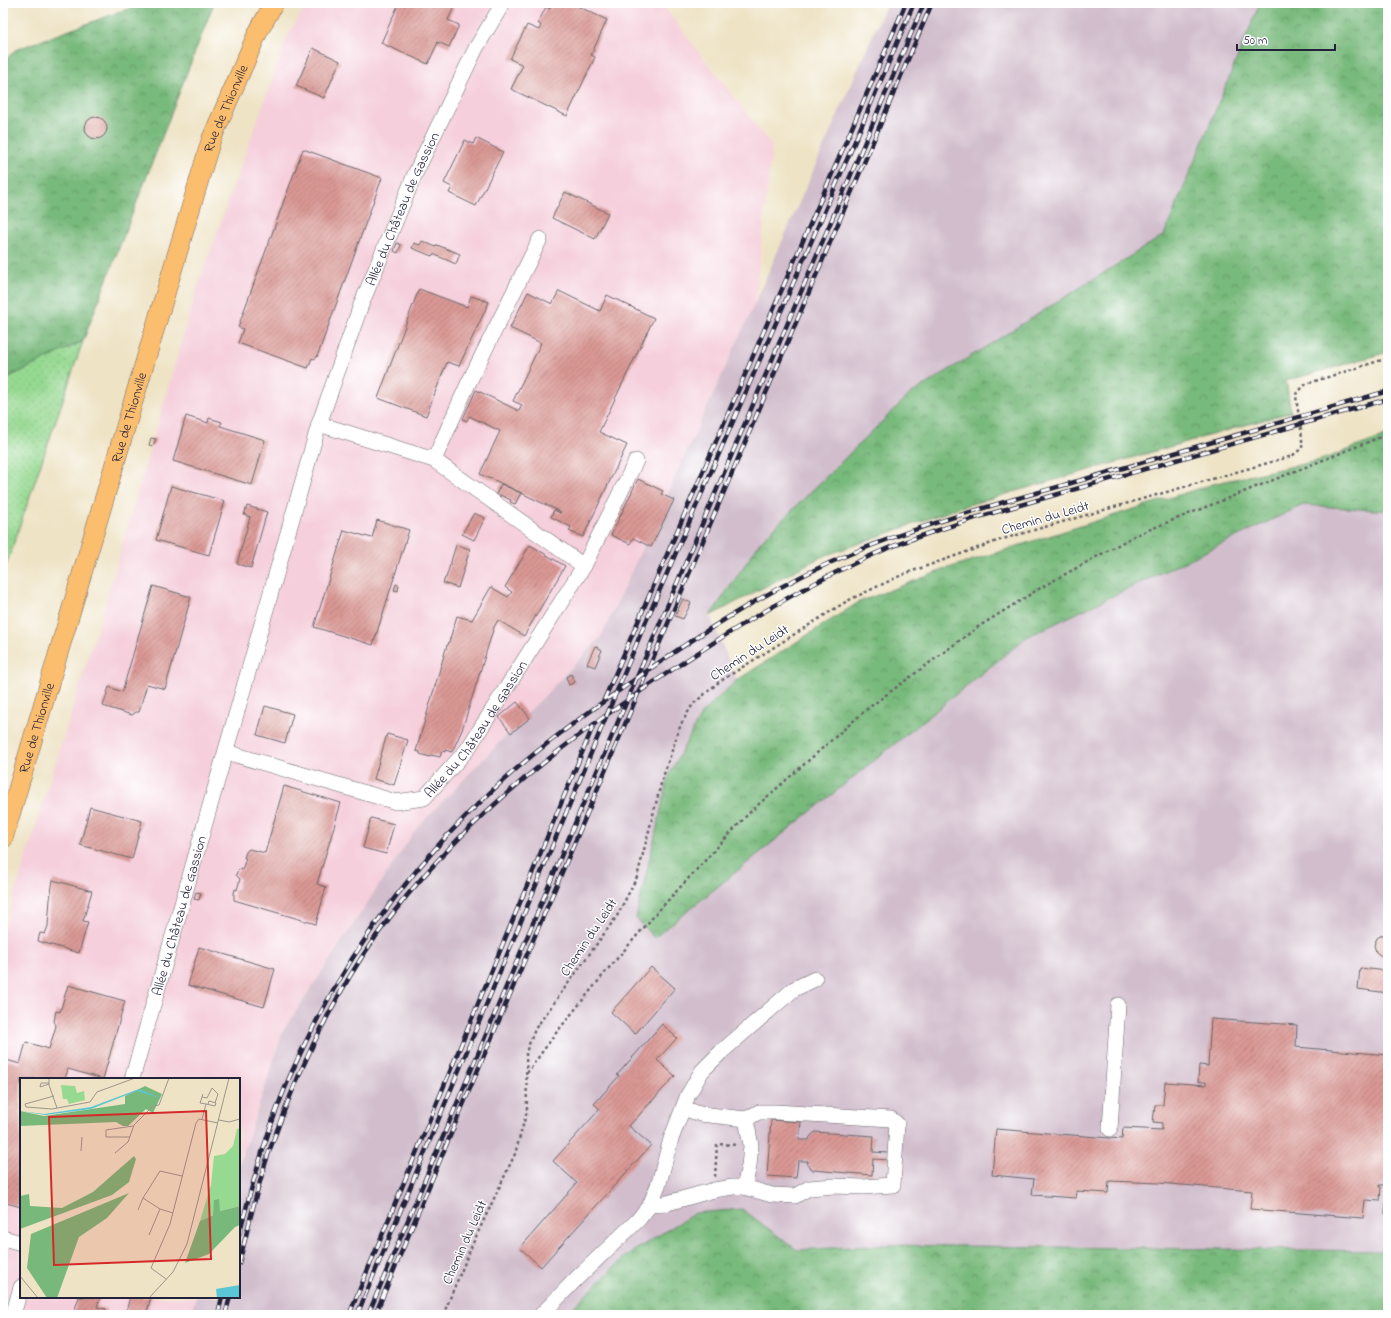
<svg xmlns="http://www.w3.org/2000/svg" width="1391" height="1318" viewBox="0 0 1391 1318" font-family="'Indie Flower',sans-serif">
  <defs>
    <pattern id="grass-dots" width="8" height="8" patternUnits="userSpaceOnUse"><rect width="8" height="8" fill="#96d991"/><path d="M2 2h.1M6 6h.1" fill="none" stroke="#81ba7e" stroke-width="1.8" stroke-linecap="round"/></pattern>
    <pattern id="forest-crowns" width="20" height="18" patternUnits="userSpaceOnUse"><rect width="20" height="18" fill="#78b97b"/><path d="M2 6a3 3 0 1 1 6 0M12 15a3 3 0 1 1 6 0" fill="none" stroke="#629666"/></pattern>
    <pattern id="building-hatch" width="6" height="6" patternUnits="userSpaceOnUse"><rect width="6" height="6" fill="#da9894"/><path d="M-1 1l2-2M0 6l6-6M5 7l2-2" fill="none" stroke="#b07c7a"/></pattern>
  </defs>
  <rect width="100%" height="100%" fill="#fff"/>
  <filter id="ink" filterUnits="userSpaceOnUse"><feTurbulence type="fractalNoise" baseFrequency=".025" numOctaves="2"/><feDisplacementMap in="SourceGraphic" scale="8" xChannelSelector="R" yChannelSelector="G"/><feConvolveMatrix kernelMatrix="1 2 1 2 8 2 1 2 1" color-interpolation-filters="sRGB"/></filter>
  <filter id="wash" filterUnits="userSpaceOnUse"><feTurbulence type="fractalNoise" baseFrequency=".012" numOctaves="4" result="noise"/><feDisplacementMap in="SourceGraphic" scale="16" xChannelSelector="R" yChannelSelector="G"/><feGaussianBlur stdDeviation="0.9" result="paint"/><feColorMatrix in="noise" values="0 0 0 0 0 0 0 0 0 0 0 0 0 0 0 0 0 1.4 0 .05"/><feComposite in="paint" operator="in"/></filter>
  <g filter="url(#wash)">
    <rect width="100%" height="100%" fill="#eee3c5"/>
    <path fill="#f5cfdb" d="M 307,3 L 661,3 L 772,146 L 755,303 L 601,637 L 416,829 L 283,1031 L 239,1166 L 239,1079 L 21,1079 L 21,1297 L 196,1297 L 190,1315 L 3,1315 L 3,931 L 106,601 L 197,288 L 288,35 Z"/>
    <path fill="#d1bdcc" d="M 887,3 L 1260,3 L 1164,235 L 909,395 L 710,616 L 737,680 L 702,713 L 636,917 L 654,938 L 1027,637 L 1303,505 L 1388,511 L 1388,1251 L 885,1245 L 797,1250 L 742,1209 L 695,1213 L 627,1255 L 565,1315 L 190,1315 L 196,1297 L 239,1297 L 239,1166 L 283,1031 L 416,829 L 601,637 L 755,303 Z"/>
    <path fill="url(#grass-dots)" stroke="#5c7e66" d="M 83,341 L 3,575 L 3,380 Z"/>
    <path fill="url(#forest-crowns)" stroke="#4d6e5b" d="M 144,3 L 214,3 L 83,341 L 3,380 L 3,62 L 15,50 Z
      M 1260,3 L 1388,3 L 1388,352 L 1286,381 L 1291,412 L 961,507 L 821,557 L 710,616 L 761,541 L 909,395 L 1164,235 Z
      M 1388,435 L 1388,511 L 1303,505 L 1027,637 L 654,938 L 636,918 L 669,775 L 702,713 L 737,680 L 859,602 L 948,568 L 1216,483 L 1321,460 Z
      M 742,1209 L 797,1250 L 885,1245 L 1388,1251 L 1388,1315 L 565,1315 L 627,1255 L 695,1213 Z"/>
    <g id="blocks">
      <path fill="url(#building-hatch)" d="M 399,3 L 456,3 L 448,20 L 459,25 L 449,47 L 438,42 L 428,64 L 381,43 Z
        M 552,3 L 571,3 L 607,20 L 591,55 L 595,57 L 567,116 L 511,89 L 523,65 L 510,59 L 527,25 L 539,30 L 541,25 L 538,23 L 546,7 L 550,9 Z
        M 313,48 L 340,61 L 324,98 L 296,86 Z
        M85 128a11 11 0 1 1 22 0a11 11 0 1 1-22 0Z
        M 476,138 L 503,152 L 476,206 L 449,193 L 452,187 L 444,183 L 465,140 L 473,144 Z
        M 303,149 L 382,178 L 317,357 L 314,359 L 312,358 L 308,368 L 238,343 L 243,329 L 238,327 Z
        M 565,192 L 608,213 L 595,239 L 552,218 Z
        M 422,241 L 436,247 L 437,245 L 460,254 L 456,264 L 433,254 L 432,256 L 412,248 L 414,243 L 420,245 Z
        M 397,243 L 401,245 L 398,253 L 394,251 Z
        M 419,289 L 467,307 L 471,296 L 489,302 L 459,366 L 447,362 L 426,416 L 378,398 Z
        M 559,291 L 600,311 L 607,295 L 654,318 L 599,432 L 627,445 L 583,537 L 569,531 L 571,527 L 551,517 L 554,510 L 560,513 L 561,512 L 490,478 L 490,479 L 480,474 L 500,431 L 469,416 L 467,421 L 463,419 L 476,390 L 519,411 L 522,405 L 513,401 L 541,343 L 510,328 L 528,292 L 552,304 Z
        M 186,416 L 208,423 L 209,418 L 222,422 L 220,426 L 265,440 L 252,485 L 173,461 Z
        M 151,438 L 156,439 L 153,446 L 149,445 Z
        M 638,479 L 663,491 L 661,494 L 674,500 L 651,547 L 633,538 L 630,544 L 611,535 Z
        M 501,484 L 521,493 L 515,504 L 510,502 L 511,500 L 500,495 L 500,497 L 496,495 Z
        M 171,486 L 225,501 L 209,555 L 156,540 Z
        M 247,506 L 267,512 L 251,568 L 237,564 L 250,517 L 244,515 Z
        M 474,513 L 485,518 L 474,540 L 462,534 Z
        M 377,520 L 409,530 L 373,645 L 314,627 L 344,530 L 372,538 Z
        M 456,545 L 470,549 L 458,588 L 443,583 L 445,578 L 446,578 Z
        M 530,545 L 565,566 L 524,636 L 498,620 L 494,627 L 462,730 L 452,752 L 445,750 L 445,752 L 442,751 L 440,757 L 431,755 L 430,757 L 420,754 L 420,752 L 416,751 L 447,645 L 448,645 L 457,616 L 472,620 L 491,587 L 508,597 L 512,592 L 505,587 Z
        M 396,584 L 399,585 L 398,591 L 394,590 Z
        M 153,586 L 191,597 L 165,689 L 147,684 L 139,712 L 136,712 L 132,715 L 103,706 L 109,687 L 122,692 Z
        M 683,599 L 691,603 L 683,619 L 675,616 Z
        M 595,646 L 602,650 L 595,667 L 587,664 Z
        M 571,674 L 575,682 L 569,685 L 566,677 Z
        M 517,702 L 530,718 L 511,733 L 499,717 Z
        M 265,706 L 293,714 L 285,743 L 257,735 Z
        M 387,734 L 408,740 L 394,785 L 374,779 Z
        M 284,786 L 341,803 L 317,884 L 326,887 L 316,924 L 234,900 L 234,894 L 235,889 L 237,890 L 240,879 L 236,875 L 237,872 L 240,869 L 242,870 L 246,858 L 244,858 L 246,852 L 249,849 L 265,853 Z
        M 90,807 L 142,821 L 132,859 L 80,845 Z
        M 371,818 L 394,824 L 386,854 L 363,848 Z
        M 53,880 L 92,891 L 83,921 L 88,922 L 79,953 L 38,941 L 40,933 L 45,934 L 48,926 L 50,899 Z
        M 196,892 L 201,893 L 199,900 L 194,899 Z
        M 1387,934 L 1388,934 L 1388,958 L 1384,958 L 1376,952 L 1374,945 L 1377,938 L 1382,935 Z
        M 199,947 L 275,969 L 264,1007 L 188,985 Z
        M 651,967 L 675,988 L 635,1034 L 611,1012 Z
        M 1360,968 L 1388,971 L 1388,993 L 1358,989 Z
        M 68,985 L 125,1001 L 103,1079 L 68,1069 L 65,1079 L 21,1079 L 21,1207 L 3,1202 L 3,1059 L 20,1064 L 26,1042 L 49,1049 L 56,1026 L 54,1021 L 56,1011 L 60,1012 Z
        M 1211,1019 L 1297,1025 L 1296,1047 L 1388,1055 L 1388,1185 L 1379,1185 L 1379,1187 L 1381,1187 L 1380,1201 L 1365,1200 L 1363,1218 L 1250,1209 L 1252,1191 L 1159,1183 L 1109,1181 L 1108,1193 L 1077,1191 L 1076,1198 L 1032,1195 L 1034,1179 L 992,1175 L 996,1129 L 1122,1139 L 1123,1128 L 1162,1130 L 1162,1123 L 1153,1122 L 1155,1105 L 1163,1105 L 1165,1082 L 1206,1085 L 1206,1082 L 1198,1082 L 1199,1065 L 1208,1066 Z
        M 662,1024 L 677,1038 L 657,1060 L 675,1076 L 629,1126 L 651,1145 L 541,1267 L 520,1248 L 577,1183 L 553,1161 L 600,1109 L 594,1104 L 619,1076 L 617,1075 Z
        M 771,1120 L 801,1122 L 799,1140 L 809,1140 L 810,1137 L 815,1132 L 874,1136 L 873,1152 L 888,1153 L 888,1160 L 873,1159 L 872,1175 L 813,1170 L 807,1165 L 808,1161 L 798,1161 L 796,1178 L 767,1176 Z
        M 1387,1189 L 1388,1189 L 1388,1214 L 1385,1214 Z
        M 79,1297 L 100,1297 L 97,1307 L 106,1309 L 105,1315 L 73,1315 Z
        M 130,1297 L 151,1297 L 146,1315 L 125,1315 Z"/>
    </g>
  </g>
  <g filter="url(#ink)">
    <use href="#blocks" fill-opacity="0" stroke="#69666b" stroke-width="1"/>
    <g fill="none" stroke-linecap="round" stroke-linejoin="round">
      <g stroke="#69666b" stroke-width="16">
        <g id="minor">
          <path d="M 319,424 L 434,460 L 584,566 L 636,461"/>
          <path d="M 434,460 L 468,384 L 540,239"/>
          <path id="s1" d="M 226,752 L 396,802 L 424,798 L 467,750 L 584,566"/>
          <path id="s2" d="M 132,1079 L 319,424 L 361,305 L 415,174 L 476,48 L 503,3"/>
          <path d="M 1110,1129 L 1118,1005"/>
          <path d="M 744,1187 L 749,1166 L 751,1146 L 746,1119"/>
          <path d="M 650,1205 L 664,1204 L 714,1190 L 733,1187 L 744,1187 L 772,1195 L 795,1196 L 809,1188 L 834,1186 L 863,1187 L 893,1185 L 897,1124 L 891,1119 L 775,1112 L 759,1112 L 746,1119 L 700,1114 L 683,1108"/>
          <path d="M 3,1238 L 21,1243"/>
          <path d="M 13,1315 L 21,1287"/>
          <path d="M 541,1315 L 577,1278 L 638,1220 L 650,1205 L 659,1183 L 671,1139 L 688,1095 L 702,1071 L 721,1052 L 794,989 L 815,979"/>
        </g>
      </g>
      <g stroke="#69666b" stroke-width="20">
        <g id="major">
          <path id="s3" d="M 3,839 L 211,140 L 258,32 L 274,3"/>
        </g>
      </g>
      <path stroke="#69666b" stroke-width="2.5" stroke-dasharray="3 3" stroke-linecap="butt" d="M 527,1073 L 556,1033 L 608,969 L 660,909 L 751,811 L 867,709 L 921,669 L 978,627 L 1042,587 L 1136,535 L 1388,434
        M 715,1177 L 717,1144 L 738,1145
        M 443,1315 L 473,1243 L 515,1154 L 527,1111 L 526,1052 L 535,1029 L 617,916 L 637,877 L 662,780 L 681,724 L 693,704 L 719,682 L 847,601 L 904,574 L 1003,539 L 1292,456 L 1302,448 C 1303,430 1297,412 1296,394 L 1306,384 L 1388,358"/>
      <use href="#minor" stroke="#fff" stroke-width="15"/>
      <use href="#major" stroke="#fbbd6e" stroke-width="19"/>
      <g stroke="#22223b" stroke-width="4.5">
        <path id="rail" d="M 604,700 L 906,3
          M 239,1235 C 253,1181 268,1127 290,1076 C 338,966 408,868 496,787 C 539,747 586,714 634,680 C 702,632 773,586 850,554 C 925,523 1004,502 1082,480 C 1184,451 1286,420 1388,391
          M 239,1263 C 250,1222 258,1180 273,1141 C 293,1084 319,1028 350,976 C 422,856 533,764 648,686 C 723,635 802,585 886,549 C 915,537 945,528 975,518 L 1388,399
          M 218,1315 L 222,1297
          M 225,1315 L 230,1297
          M 349,1315 L 594,724
          M 357,1315 L 641,633 L 855,141 L 914,3
          M 368,1315 L 594,778 L 924,3
          M 375,1315 L 474,1079 L 932,3"/>
      </g>
      <use href="#rail" stroke="#fff" stroke-width="3" stroke-dasharray="9" stroke-linecap="butt"/>
    </g>
  </g>
  <g text-anchor="middle" stroke-width="3" stroke-linejoin="round" paint-order="stroke">
    <g font-size="14" fill="#22223b" stroke="#fff">
      <text dy="5" stroke="none"><textPath href="#s3" startOffset="764">Rue de Thionville</textPath></text>
      <text dy="5" stroke="none"><textPath href="#s2" startOffset="912">Allée du Château de Gassion</textPath></text>
      <text dy="5" stroke="none"><textPath href="#s3" startOffset="440">Rue de Thionville</textPath></text>
      <text transform="translate(1045 517) rotate(-16)" y="5">Chemin du Leidt</text>
      <text transform="translate(749 652) rotate(-33)" y="5">Chemin du Leidt</text>
      <text dy="5" stroke="none"><textPath href="#s1" startOffset="292">Allée du Château de Gassion</textPath></text>
      <text dy="5" stroke="none"><textPath href="#s3" startOffset="116">Rue de Thionville</textPath></text>
      <text dy="5" stroke="none"><textPath href="#s2" startOffset="170">Allée du Château de Gassion</textPath></text>
      <text transform="translate(588 937) rotate(-56)" y="5">Chemin du Leidt</text>
      <text transform="translate(464 1242) rotate(-66)" y="5">Chemin du Leidt</text>
    </g>
  </g>
  <g transform="translate(20 1078)">
    <rect width="220" height="220" fill="#eee3c5"/>
    <path d="M 41,7 L 55,8 L 57,15 L 64,13 L 65,22 L 49,26 L 47,21 L 43,21 ZM 220,50 L 220,128 L 200,133 L 180,143 L 191,107 L 194,78 L 205,76 L 213,68 L 217,51 Z" fill="#96d991"/>
    <path d="M 125,8 L 142,16 L 133,35 L 126,31 L 108,48 L 103,48 L 96,44 L 0,48 L 0,33 L 24,38 L 105,26 L 105,18 ZM 114,78 L 116,81 L 109,104 L 92,117 L 0,151 L 0,118 L 9,116 L 10,128 L 42,130 L 73,114 ZM 109,115 L 87,140 L 59,159 L 37,220 L 27,220 L 7,190 L 11,156 ZM 199,121 L 200,133 L 220,128 L 220,147 L 215,149 L 189,176 L 165,185 L 180,143 L 193,137 L 194,122 Z" fill="#78b97b"/>
    <path d="M 119,11 L 140,20 L 117,13 L 71,31 L 25,37 L 0,33 L 24,36 L 71,29 ZM 220,207 L 220,220 L 197,220 L 196,211 Z" fill="#5bc6d6"/>
    <path fill="none" stroke="#9c968e" stroke-width="1" d="M 29,0 L 29,7 L 37,30M 29,6 L 20,9 L 21,5 L 29,5M 34,18 L 5,26 L 6,29 L 32,31 L 70,24 L 77,14 L 115,0M 182,19 L 187,20 L 192,10 L 198,16 L 195,25M 186,26 L 195,28 L 196,25 L 189,23 L 188,26M 182,41 L 186,26 L 180,25 L 183,16M 199,42 L 209,44 L 220,41M 110,59 L 86,59 L 86,52 L 113,48M 61,73 L 62,59M 95,75 L 108,64 L 114,47 L 133,28 L 139,27 L 149,0M 123,120 L 140,93 L 162,98M 118,132 L 123,120 L 140,131 L 153,135M 129,157 L 140,131M 0,198 L 18,220M 146,201 L 131,190 L 150,146 L 176,45 L 179,41 L 198,45M 129,220 L 153,194 L 167,166 L 209,0"/>
    <path fill="#d62828" fill-opacity="0.15" stroke="#d62828" stroke-width="2" d="M 186,33 L 191,181 L 34,187 L 29,39 Z"/>
    <rect width="220" height="220" fill="none" stroke="#22223b" stroke-width="2"/>
  </g>
  <rect width="1391" height="1318" fill="none" stroke="#fff" stroke-width="16"/>
  <path d="M1237 44v6h98v-6" fill="none" stroke="#22223b" stroke-width="2"/>
  <text x="1243" y="44" font-size="12" fill="#22223b" stroke="#ffffff" stroke-width="3" paint-order="stroke">50 m</text>
</svg>
